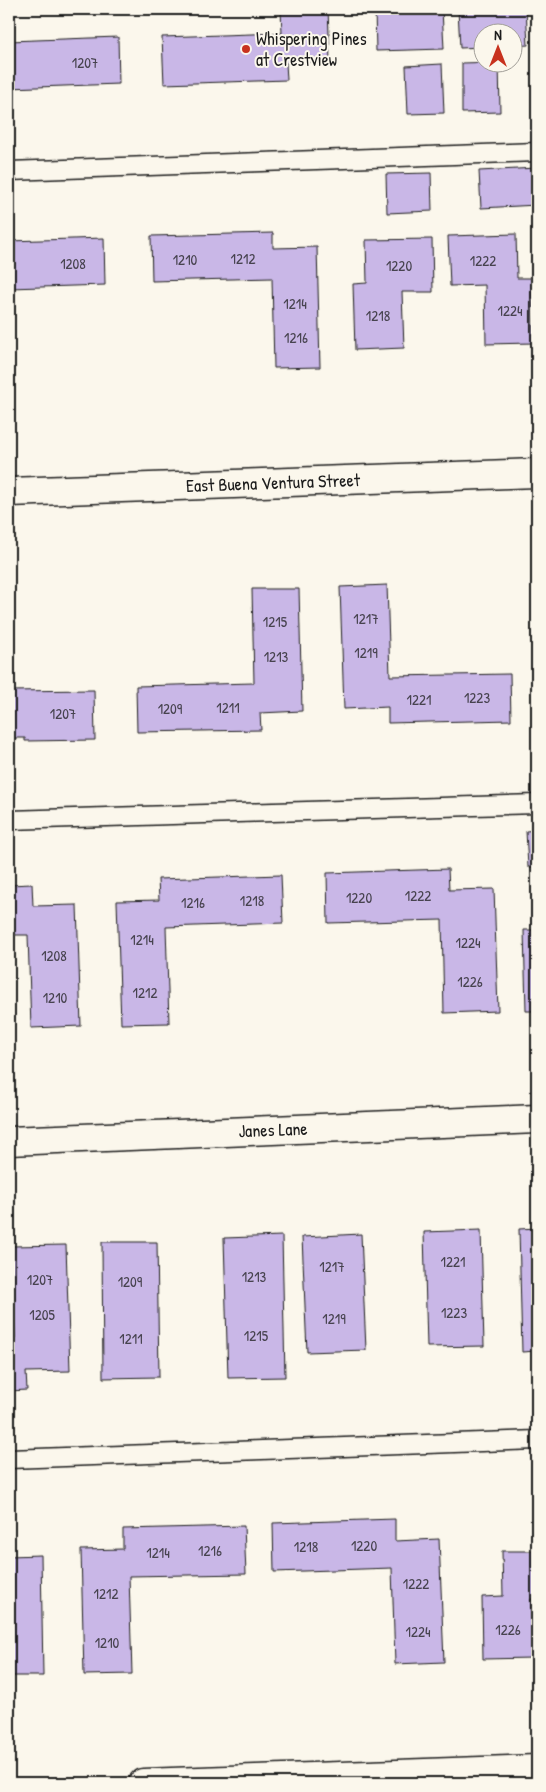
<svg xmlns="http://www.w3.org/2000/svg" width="546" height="1792" viewBox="0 0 546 1792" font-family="'Patrick Hand',sans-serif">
  <rect width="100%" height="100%" fill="#fbf7ec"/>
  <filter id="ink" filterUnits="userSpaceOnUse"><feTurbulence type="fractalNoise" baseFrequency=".02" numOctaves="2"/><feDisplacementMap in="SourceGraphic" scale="10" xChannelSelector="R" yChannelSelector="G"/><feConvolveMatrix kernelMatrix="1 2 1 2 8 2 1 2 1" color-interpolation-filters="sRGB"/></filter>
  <g filter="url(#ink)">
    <path fill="#c9b7e7" stroke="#1c1c1c" d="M 281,9 L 328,9 L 330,61 L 286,63 L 287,80 L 164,84 L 162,37 L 282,33 Z
      M 360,9 L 442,9 L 444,49 L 376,51 L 375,10 Z
      M 458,9 L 526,9 L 528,45 L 514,46 L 514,32 L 484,32 L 484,47 L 460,48 Z
      M 118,37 L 119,84 L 9,88 L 9,41 Z
      M 499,62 L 500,112 L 462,113 L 462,63 Z
      M 442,64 L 444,113 L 408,114 L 406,66 Z
      M 537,168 L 537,205 L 481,208 L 479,171 Z
      M 431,173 L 432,211 L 387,213 L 386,174 Z
      M 273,233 L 273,248 L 317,247 L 320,367 L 274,368 L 272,278 L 152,281 L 151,236 Z
      M 516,234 L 517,278 L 532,278 L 533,343 L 486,344 L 485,285 L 450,286 L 448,236 Z
      M 104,238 L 105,285 L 9,288 L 9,241 Z
      M 432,239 L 433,292 L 402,292 L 404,348 L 355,350 L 353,284 L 367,283 L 366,240 Z
      M 387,585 L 390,676 L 510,674 L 511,720 L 388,723 L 388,707 L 344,709 L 340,587 Z
      M 252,589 L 299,589 L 302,711 L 260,713 L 261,730 L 137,732 L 136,686 L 254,683 Z
      M 94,690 L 95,740 L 25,741 L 25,738 L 9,738 L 9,691 Z
      M 537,830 L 537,867 L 528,867 L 526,831 Z
      M 448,869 L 449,890 L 494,889 L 498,1011 L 444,1013 L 442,920 L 328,923 L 327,873 Z
      M 281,875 L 283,923 L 166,927 L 169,1023 L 121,1024 L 117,901 L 159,900 L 158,879 Z
      M 32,884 L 33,906 L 77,905 L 81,1026 L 31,1028 L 28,935 L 9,935 L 9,885 Z
      M 524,930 L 537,930 L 537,1011 L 526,1011 Z
      M 537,1228 L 537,1351 L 522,1352 L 519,1229 Z
      M 481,1230 L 484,1346 L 427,1347 L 424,1232 Z
      M 361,1234 L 366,1350 L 307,1352 L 302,1237 Z
      M 282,1236 L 285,1377 L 228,1378 L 224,1238 Z
      M 102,1242 L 157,1242 L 159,1377 L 103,1378 Z
      M 66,1245 L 70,1371 L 26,1372 L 27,1390 L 9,1391 L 9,1338 L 15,1338 L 12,1246 Z
      M 395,1519 L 395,1541 L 439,1539 L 444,1662 L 395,1664 L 392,1568 L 274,1572 L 273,1523 Z
      M 244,1526 L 246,1574 L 129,1576 L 132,1674 L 84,1675 L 81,1550 L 123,1549 L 123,1529 Z
      M 502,1551 L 537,1551 L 537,1599 L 531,1599 L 532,1658 L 483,1659 L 482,1597 L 503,1596 Z
      M 41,1555 L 43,1676 L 9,1676 L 9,1556 Z"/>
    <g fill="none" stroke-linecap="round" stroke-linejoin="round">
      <g stroke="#1c1c1c" stroke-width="21">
        <path id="lane" d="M 9,171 L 537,152
          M 9,820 L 537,804
          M 9,1459 L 537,1440"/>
      </g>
      <g stroke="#1c1c1c" stroke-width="31">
        <path id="street" d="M 9,492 L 537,473
          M 9,1141 L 537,1119
          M 143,1783 L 537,1769"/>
      </g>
      <use href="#lane" stroke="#fbf7ec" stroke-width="18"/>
      <use href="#street" stroke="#fbf7ec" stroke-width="28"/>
    </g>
  </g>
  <circle fill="#c8321e" stroke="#fbf7ec" stroke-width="2" cx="246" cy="49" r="5"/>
  <g text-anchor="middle" stroke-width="4" stroke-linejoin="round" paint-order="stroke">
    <g font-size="15" fill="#47434f">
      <text x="85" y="68">1207</text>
      <text x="243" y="264">1212</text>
      <text x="185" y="265">1210</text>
      <text x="483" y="266">1222</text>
      <text x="73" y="269">1208</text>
      <text x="399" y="271">1220</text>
      <text x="295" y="309">1214</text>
      <text x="510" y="316">1224</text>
      <text x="378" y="321">1218</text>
      <text x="296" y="343">1216</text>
      <text x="366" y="624">1217</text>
      <text x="275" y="627">1215</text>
      <text x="366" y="658">1219</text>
      <text x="276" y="662">1213</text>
      <text x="477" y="703">1223</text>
      <text x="419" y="705">1221</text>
      <text x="228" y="713">1211</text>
      <text x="170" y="714">1209</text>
      <text x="63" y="719">1207</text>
      <text x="418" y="901">1222</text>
      <text x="359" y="903">1220</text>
      <text x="252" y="906">1218</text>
      <text x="193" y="908">1216</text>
      <text x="142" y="945">1214</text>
      <text x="468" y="948">1224</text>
      <text x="54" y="961">1208</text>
      <text x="470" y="987">1226</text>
      <text x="145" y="998">1212</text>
      <text x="55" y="1003">1210</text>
      <text x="453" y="1267">1221</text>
      <text x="332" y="1272">1217</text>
      <text x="254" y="1282">1213</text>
      <text x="40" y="1285">1207</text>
      <text x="130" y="1287">1209</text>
      <text x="454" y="1318">1223</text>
      <text x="42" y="1320">1205</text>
      <text x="334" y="1324">1219</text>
      <text x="256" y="1341">1215</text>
      <text x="131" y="1344">1211</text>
      <text x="364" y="1551">1220</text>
      <text x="306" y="1552">1218</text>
      <text x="210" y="1556">1216</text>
      <text x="158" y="1558">1214</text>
      <text x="416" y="1589">1222</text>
      <text x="106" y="1599">1212</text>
      <text x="508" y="1635">1226</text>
      <text x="418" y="1637">1224</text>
      <text x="107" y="1648">1210</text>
    </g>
    <g font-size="18" fill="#1c1c1c" stroke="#fbf7ec" text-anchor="start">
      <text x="256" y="45">Whispering Pines<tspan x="256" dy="21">at Crestview</tspan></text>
    </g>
    <g font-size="18" fill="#1c1c1c" stroke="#fbf7ec">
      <text transform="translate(273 483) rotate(-2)" y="6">East Buena Ventura Street</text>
      <text transform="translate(273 1130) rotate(-2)" y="6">Janes Lane</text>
    </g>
  </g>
  <rect width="546" height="1792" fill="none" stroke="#fbf7ec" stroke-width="30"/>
  <rect x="15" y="15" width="516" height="1762" fill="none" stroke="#1c1c1c" stroke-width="2" filter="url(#ink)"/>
  <g transform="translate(498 48)"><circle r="24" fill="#fbf7ec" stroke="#a29f99"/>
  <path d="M0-4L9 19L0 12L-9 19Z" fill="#c8321e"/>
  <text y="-8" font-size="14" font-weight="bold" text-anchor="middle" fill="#1c1c1c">N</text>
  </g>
</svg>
